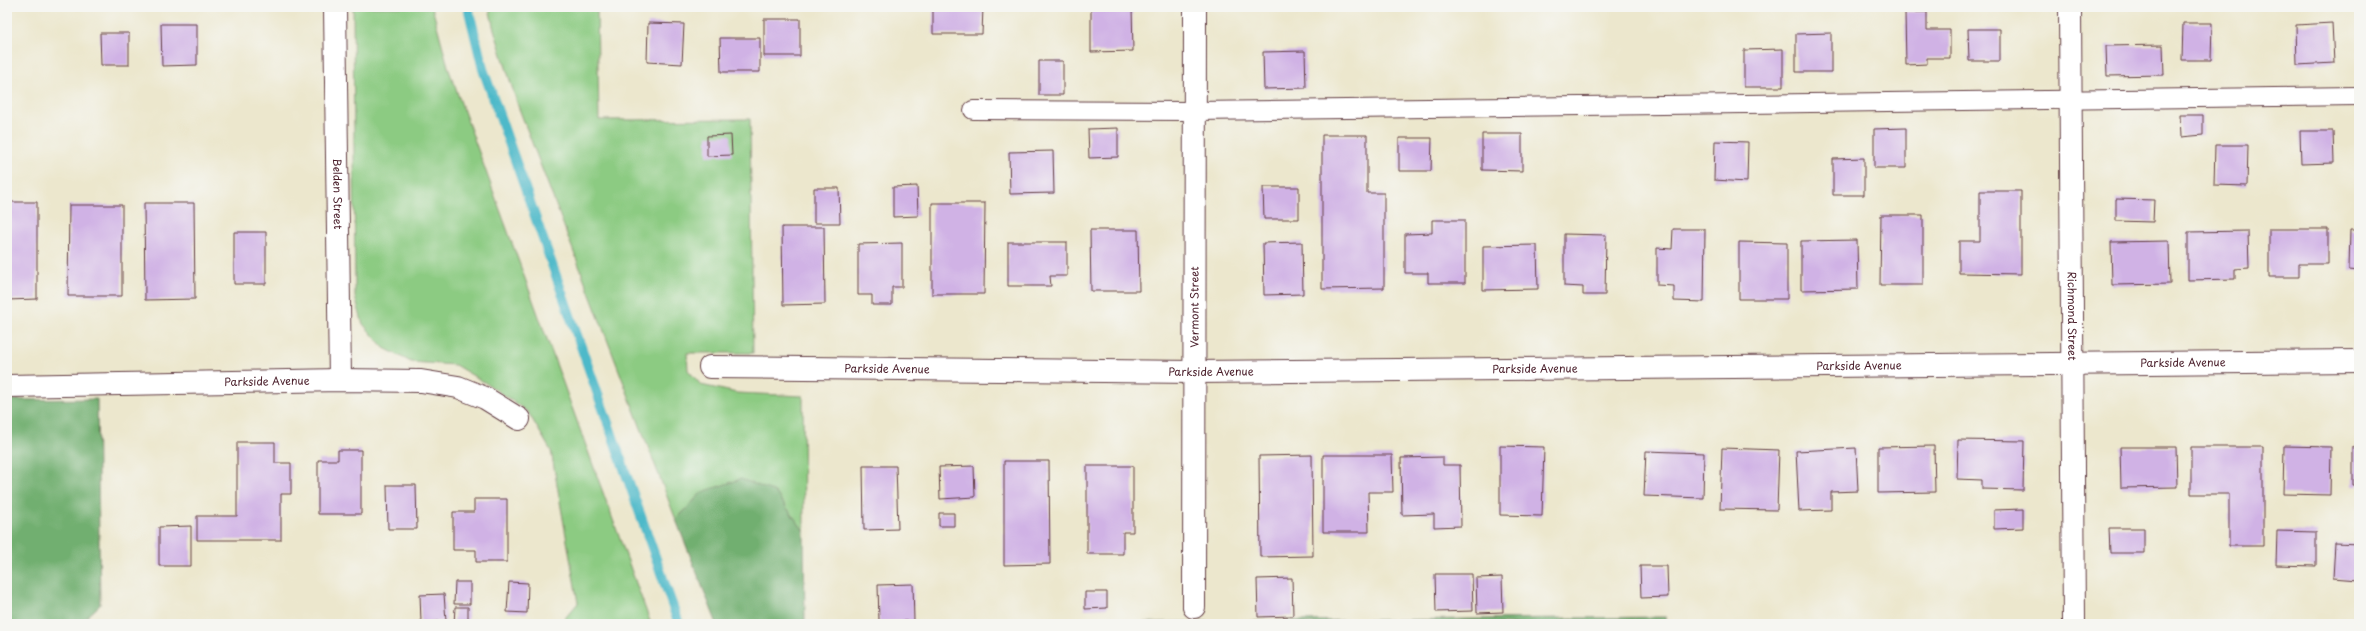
<svg xmlns="http://www.w3.org/2000/svg" width="2366" height="631" viewBox="0 0 2366 631" font-family="'Playpen Sans',sans-serif">
  <rect width="100%" height="100%" fill="#f6f6f2"/>
  <filter id="ink" filterUnits="userSpaceOnUse"><feTurbulence type="fractalNoise" baseFrequency=".025" numOctaves="2"/><feDisplacementMap in="SourceGraphic" scale="8" xChannelSelector="R" yChannelSelector="G"/><feConvolveMatrix kernelMatrix="1 2 1 2 8 2 1 2 1" color-interpolation-filters="sRGB"/></filter>
  <filter id="wash" filterUnits="userSpaceOnUse"><feTurbulence type="fractalNoise" baseFrequency=".012" numOctaves="4" result="noise"/><feDisplacementMap in="SourceGraphic" scale="16" xChannelSelector="R" yChannelSelector="G"/><feGaussianBlur stdDeviation="0.9" result="paint"/><feColorMatrix in="noise" values="0 0 0 0 0 0 0 0 0 0 0 0 0 0 0 0 0 1.4 0 .05"/><feComposite in="paint" operator="in"/></filter>
  <g filter="url(#wash)">
    <rect width="100%" height="100%" fill="#ece7cd"/>
    <path fill="#8ccb82" stroke="#6b7556" d="M 353,7 L 432,7 L 449,70 L 651,624 L 560,624 L 578,603 L 551,451 L 528,412 L 489,385 L 455,365 L 411,362 L 384,348 L 363,324 L 355,297 Z
      M 489,7 L 597,7 L 599,120 L 750,119 L 753,353 L 687,353 L 688,370 L 701,385 L 737,393 L 803,396 L 804,531 L 775,492 L 702,492 L 676,520 L 518,106 L 493,26 Z"/>
    <path fill="#71af70" stroke="#5e674e" d="M 97,399 L 100,605 L 79,624 L 7,624 L 7,400 Z
      M 741,479 L 775,492 L 804,531 L 805,624 L 717,624 L 676,520 L 702,492 Z
      M 1666,617 L 1667,624 L 997,624 Z"/>
    <g fill="none" stroke-linecap="round" stroke-linejoin="round">
      <path stroke="#4db9c9" stroke-width="10" d="M 468,7 L 483,69 L 679,624"/>
    </g>
    <g id="blocks">
      <path fill="#d0b2e5" d="M 933,7 L 983,7 L 982,34 L 933,34 Z
        M 1091,7 L 1132,7 L 1133,51 L 1091,52 Z
        M 1587,7 L 1619,7 L 1619,9 L 1587,8 Z
        M 1905,12 L 1927,12 L 1927,30 L 1950,30 L 1950,58 L 1927,58 L 1927,64 L 1906,65 Z
        M 764,19 L 800,19 L 800,56 L 764,56 Z
        M 648,23 L 684,24 L 682,64 L 647,62 Z
        M 2183,23 L 2212,23 L 2211,60 L 2182,60 Z
        M 2332,23 L 2334,63 L 2297,65 L 2296,25 Z
        M 161,24 L 197,24 L 197,65 L 162,66 Z
        M 1968,29 L 2000,29 L 2000,61 L 1969,61 Z
        M 100,33 L 129,33 L 129,65 L 101,65 Z
        M 1831,33 L 1831,72 L 1796,72 L 1796,34 Z
        M 720,38 L 760,38 L 760,72 L 721,72 Z
        M 2163,45 L 2164,75 L 2107,76 L 2106,46 Z
        M 1783,49 L 1783,87 L 1744,87 L 1744,50 Z
        M 1305,51 L 1306,88 L 1264,89 L 1263,52 Z
        M 1039,61 L 1063,61 L 1063,95 L 1039,95 Z
        M 2180,115 L 2203,115 L 2203,135 L 2181,137 Z
        M 1118,128 L 1118,157 L 1089,158 L 1088,129 Z
        M 1906,128 L 1906,168 L 1874,168 L 1874,129 Z
        M 2300,131 L 2333,131 L 2334,163 L 2301,164 Z
        M 1482,134 L 1522,134 L 1522,171 L 1482,170 Z
        M 731,135 L 732,155 L 707,156 L 707,136 Z
        M 1322,135 L 1367,135 L 1367,193 L 1384,193 L 1384,288 L 1322,289 Z
        M 1399,138 L 1432,138 L 1431,171 L 1399,171 Z
        M 1715,141 L 1748,142 L 1747,182 L 1714,180 Z
        M 2215,145 L 2248,145 L 2247,186 L 2214,185 Z
        M 1053,151 L 1054,193 L 1010,194 L 1009,152 Z
        M 1864,158 L 1864,195 L 1833,195 L 1833,159 Z
        M 917,186 L 918,216 L 893,217 L 893,187 Z
        M 1263,187 L 1299,187 L 1299,219 L 1264,219 Z
        M 814,188 L 839,188 L 840,223 L 814,223 Z
        M 1980,191 L 2021,191 L 2021,274 L 1959,273 L 1959,241 L 1980,241 Z
        M 2116,199 L 2154,200 L 2153,222 L 2116,221 Z
        M 7,202 L 37,202 L 37,299 L 7,300 Z
        M 144,203 L 194,203 L 195,299 L 145,300 Z
        M 932,203 L 985,203 L 984,294 L 932,294 Z
        M 69,205 L 122,205 L 122,296 L 68,296 Z
        M 1881,215 L 1923,215 L 1923,285 L 1880,285 Z
        M 1432,220 L 1465,220 L 1465,283 L 1428,283 L 1428,273 L 1405,273 L 1405,234 L 1432,233 Z
        M 782,227 L 824,227 L 825,304 L 783,305 Z
        M 1673,229 L 1705,229 L 1704,302 L 1674,301 L 1674,286 L 1657,285 L 1657,248 L 1672,249 Z
        M 2269,229 L 2328,229 L 2328,264 L 2299,264 L 2299,277 L 2269,277 Z
        M 1090,230 L 1138,230 L 1139,291 L 1091,291 Z
        M 2350,230 L 2359,230 L 2359,271 L 2349,270 Z
        M 2248,231 L 2249,268 L 2235,269 L 2235,279 L 2188,280 L 2188,232 Z
        M 234,232 L 266,232 L 266,284 L 234,284 Z
        M 1564,234 L 1606,235 L 1605,295 L 1583,295 L 1583,287 L 1564,286 Z
        M 1857,240 L 1858,289 L 1801,290 L 1801,241 Z
        M 2169,241 L 2170,284 L 2112,285 L 2111,242 Z
        M 1008,242 L 1067,242 L 1067,276 L 1050,276 L 1051,286 L 1008,286 Z
        M 1302,242 L 1303,294 L 1264,295 L 1263,243 Z
        M 1739,242 L 1787,243 L 1787,299 L 1739,299 Z
        M 902,243 L 902,287 L 892,287 L 892,305 L 872,305 L 872,295 L 858,295 L 858,244 Z
        M 1537,245 L 1538,289 L 1483,290 L 1483,246 Z
        M 1958,440 L 2024,441 L 2023,490 L 1982,489 L 1982,480 L 1957,479 Z
        M 237,442 L 275,442 L 275,463 L 291,463 L 291,494 L 281,494 L 281,540 L 197,540 L 197,516 L 237,516 Z
        M 1500,446 L 1544,447 L 1542,516 L 1500,515 Z
        M 1934,446 L 1935,492 L 1878,493 L 1878,447 Z
        M 2284,446 L 2331,447 L 2330,495 L 2283,494 Z
        M 2120,447 L 2176,447 L 2177,487 L 2121,488 Z
        M 2191,447 L 2263,447 L 2263,546 L 2229,546 L 2229,494 L 2191,494 Z
        M 2353,447 L 2359,447 L 2359,485 L 2353,485 Z
        M 1722,448 L 1779,450 L 1777,510 L 1720,509 Z
        M 1856,448 L 1858,491 L 1831,492 L 1831,510 L 1799,511 L 1796,451 Z
        M 338,450 L 361,450 L 361,514 L 318,514 L 318,460 L 338,460 Z
        M 1646,451 L 1704,453 L 1703,498 L 1644,496 Z
        M 1312,455 L 1313,556 L 1260,557 L 1259,456 Z
        M 1323,455 L 1392,455 L 1393,492 L 1368,492 L 1369,532 L 1323,532 Z
        M 1443,457 L 1443,465 L 1460,465 L 1461,526 L 1434,527 L 1434,514 L 1402,515 L 1401,458 Z
        M 1004,461 L 1049,461 L 1050,564 L 1004,565 Z
        M 863,466 L 896,466 L 898,529 L 864,530 Z
        M 974,466 L 975,497 L 940,499 L 939,467 Z
        M 1087,466 L 1133,466 L 1133,532 L 1123,532 L 1123,554 L 1087,554 Z
        M 387,485 L 416,485 L 417,529 L 388,529 Z
        M 474,499 L 507,499 L 507,562 L 476,562 L 476,550 L 453,550 L 453,512 L 474,512 Z
        M 2023,509 L 2023,528 L 1994,529 L 1994,510 Z
        M 939,513 L 954,513 L 954,526 L 939,526 Z
        M 191,526 L 191,566 L 159,566 L 159,527 Z
        M 2109,528 L 2144,528 L 2144,553 L 2110,553 Z
        M 2277,531 L 2316,532 L 2316,566 L 2276,565 Z
        M 2335,543 L 2359,544 L 2359,580 L 2333,578 Z
        M 1640,566 L 1667,566 L 1668,597 L 1641,598 Z
        M 1435,574 L 1472,574 L 1473,611 L 1436,612 Z
        M 1502,577 L 1503,612 L 1477,613 L 1476,578 Z
        M 1292,578 L 1293,616 L 1258,617 L 1257,579 Z
        M 455,582 L 470,582 L 470,604 L 454,604 Z
        M 509,582 L 528,583 L 527,613 L 507,612 Z
        M 913,584 L 914,621 L 879,621 L 878,585 Z
        M 1085,592 L 1107,592 L 1107,608 L 1085,609 Z
        M 444,594 L 446,621 L 421,622 L 420,595 Z
        M 455,607 L 468,607 L 468,624 L 454,624 Z"/>
    </g>
  </g>
  <g filter="url(#ink)">
    <use href="#blocks" fill-opacity="0" stroke="#623d43" stroke-width="1"/>
    <g fill="none" stroke-linecap="round" stroke-linejoin="round">
      <g stroke="#623d43" stroke-width="20">
        <path id="lane" d="M 973,110 L 1194,111 L 2359,96"/>
      </g>
      <g stroke="#623d43" stroke-width="24">
        <g id="street">
          <path id="s1" d="M 335,7 L 340,380"/>
          <path id="s2" d="M 2070,7 L 2074,624"/>
          <path id="s3" d="M 710,367 L 1194,372 L 2359,361"/>
          <path id="s4" d="M 7,386 L 340,380 L 421,381 L 458,387 L 485,398 L 519,419"/>
          <path id="s5" d="M 1194,607 L 1195,7"/>
        </g>
      </g>
      <use href="#lane" stroke="#fff" stroke-width="18"/>
      <use href="#street" stroke="#fff" stroke-width="22"/>
    </g>
  </g>
  <g text-anchor="middle" stroke-width="3.5" stroke-linejoin="round" paint-order="stroke">
    <g font-size="11" fill="#4a1f2b" stroke="#f6f6f2">
      <text dy="4" stroke="none"><textPath href="#s1" startOffset="187">Belden Street</textPath></text>
      <text dy="4" stroke="none"><textPath href="#s5" startOffset="300">Vermont Street</textPath></text>
      <text dy="4" stroke="none"><textPath href="#s2" startOffset="309">Richmond Street</textPath></text>
      <text dy="4" stroke="none"><textPath href="#s3" startOffset="1473">Parkside Avenue</textPath></text>
      <text dy="4" stroke="none"><textPath href="#s3" startOffset="1149">Parkside Avenue</textPath></text>
      <text dy="4" stroke="none"><textPath href="#s3" startOffset="177">Parkside Avenue</textPath></text>
      <text dy="4" stroke="none"><textPath href="#s3" startOffset="825">Parkside Avenue</textPath></text>
      <text dy="4" stroke="none"><textPath href="#s3" startOffset="501">Parkside Avenue</textPath></text>
      <text dy="4" stroke="none"><textPath href="#s4" startOffset="260">Parkside Avenue</textPath></text>
    </g>
  </g>
  <rect width="2366" height="631" fill="none" stroke="#f6f6f2" stroke-width="24"/>
</svg>
